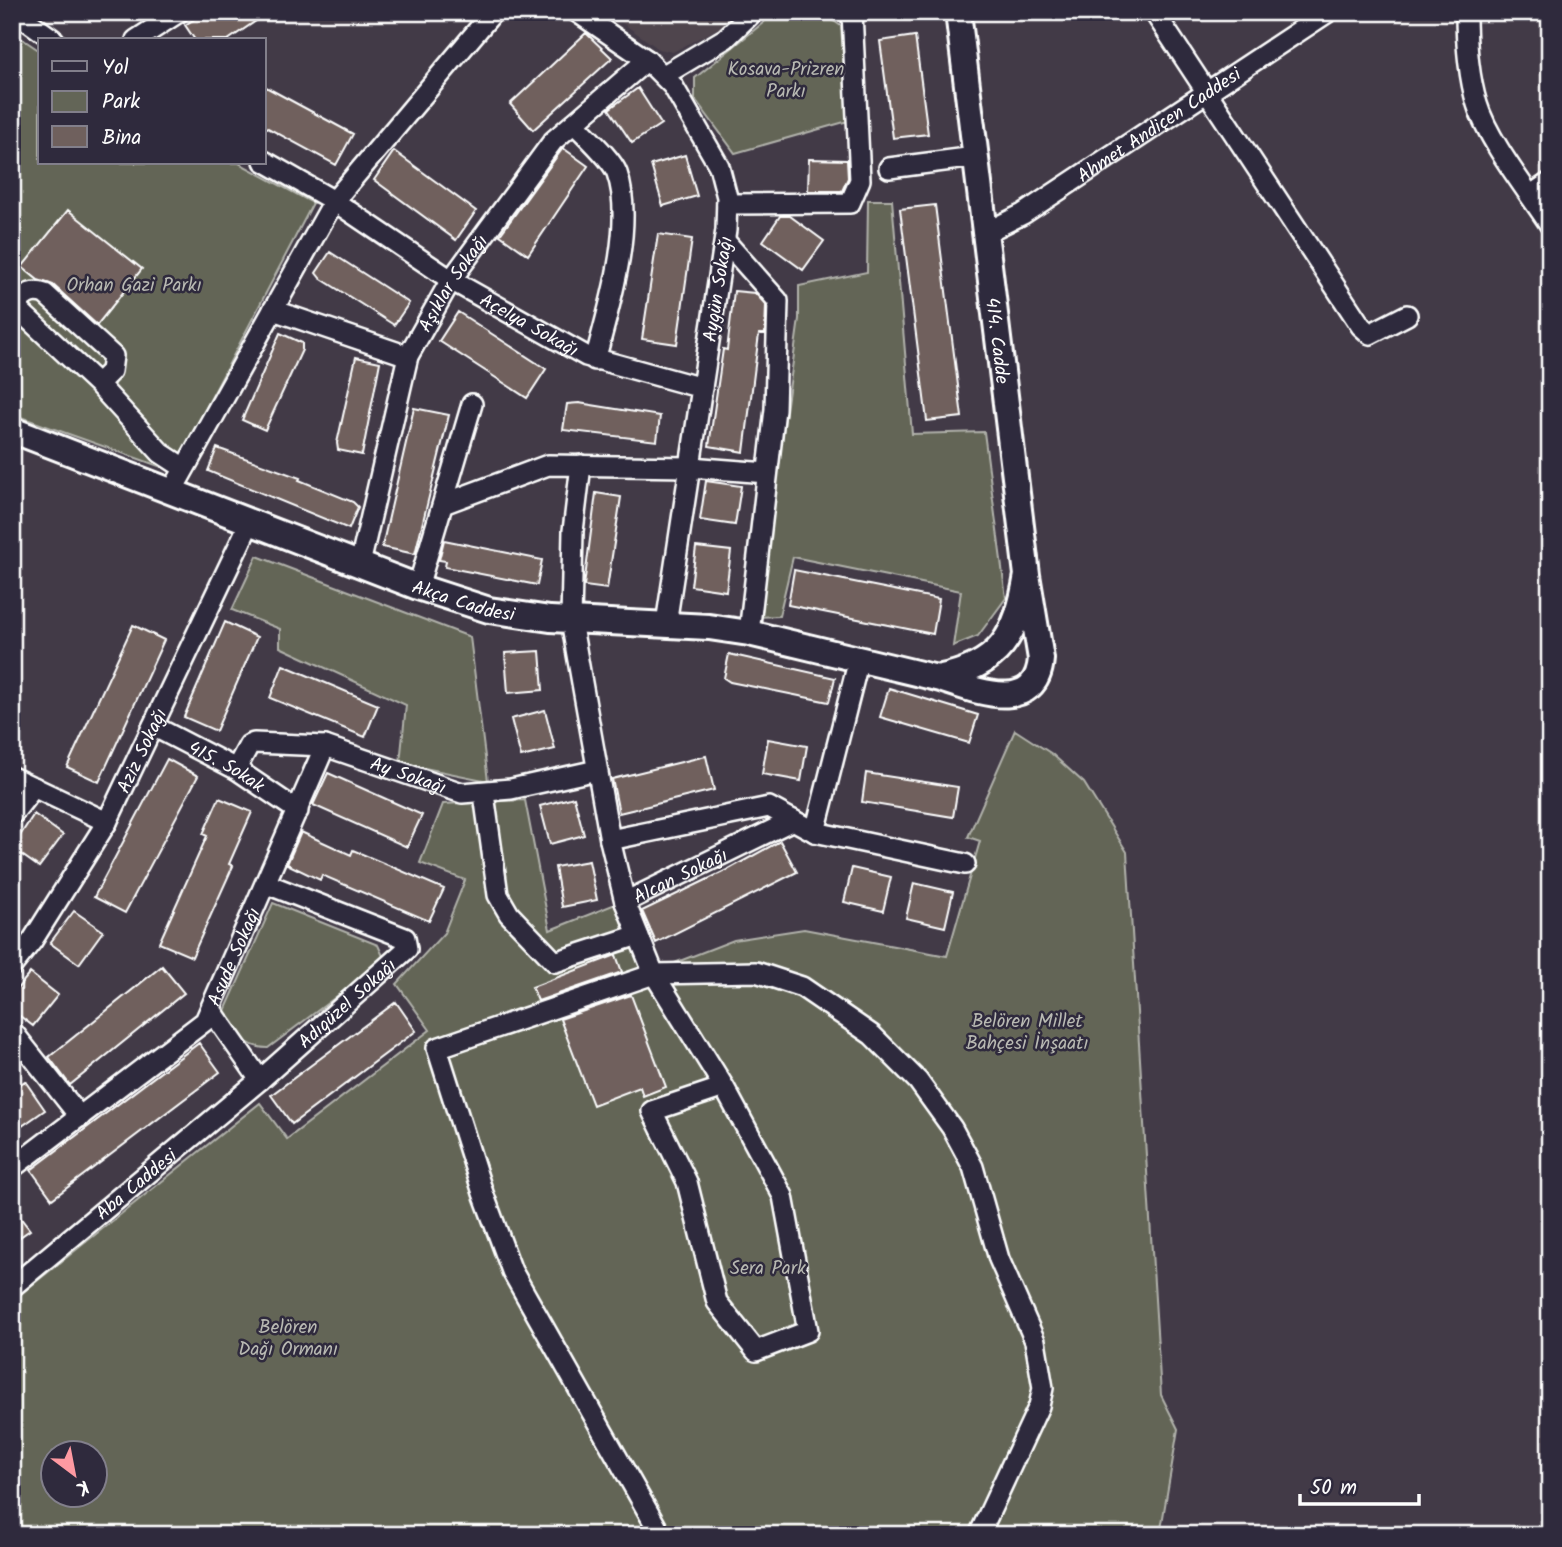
<svg xmlns="http://www.w3.org/2000/svg" width="1562" height="1547" viewBox="0 0 1562 1547" font-family="Kalam,sans-serif">
  <rect width="100%" height="100%" fill="#423a47"/>
  <filter id="ink" filterUnits="userSpaceOnUse"><feTurbulence type="fractalNoise" baseFrequency=".0143" numOctaves="2"/><feDisplacementMap in="SourceGraphic" scale="14" xChannelSelector="R" yChannelSelector="G"/><feConvolveMatrix kernelMatrix="1 2 1 2 8 2 1 2 1" color-interpolation-filters="sRGB"/></filter>
  <g filter="url(#ink)">
    <path fill="#50454e" d="M 607,12 L 737,12 L 728,23 L 673,52 L 659,49 Z"/>
    <path fill="#636557" stroke="#b1b2ab" stroke-width="2" fill-rule="evenodd" d="M 771,12 C 794,12 823,11 841,26 L 848,121 L 735,153 L 695,99 L 695,78 L 764,22 Z
      M 12,32 L 40,51 L 40,163 L 239,163 L 313,203 L 173,471 L 12,414 Z
      M 868,200 L 892,200 L 912,434 L 984,432 L 1006,598 L 978,636 L 953,646 L 961,591 L 793,557 L 779,616 L 757,617 L 799,319 L 799,286 L 867,272 Z
      M 257,556 L 470,637 L 488,781 L 400,763 L 406,705 L 280,647 L 280,629 L 232,610 Z
      M 1015,730 L 1052,754 L 1084,783 L 1127,852 L 1161,1395 L 1178,1429 L 1160,1535 L 12,1535 L 12,1301 L 260,1103 L 287,1139 L 430,1030 L 397,984 L 444,933 L 465,880 L 420,863 L 443,804 L 525,800 L 550,930 L 628,899 L 659,969 L 734,940 L 804,929 L 947,956 L 980,841 L 968,837 ZM 52,1452 L 94,1452 L 94,1494 L 52,1494 Z
      M 273,903 L 378,945 L 383,956 L 377,966 L 268,1048 C 245,1048 234,1032 224,1013 Z"/>
    <path fill="#6f605d" stroke="#fff" stroke-width="2" d="M 206,12 L 269,12 L 228,40 L 195,40 L 185,25 Z
      M 586,33 L 612,58 L 533,130 L 510,104 Z
      M 915,36 L 928,134 L 893,138 L 880,41 Z
      M 264,86 L 353,134 L 336,165 L 264,126 Z
      M 638,88 L 661,124 L 632,143 L 609,109 Z
      M 563,148 L 588,166 L 528,255 L 500,235 Z
      M 394,151 L 476,211 L 456,240 L 374,180 Z
      M 685,155 L 697,196 L 663,206 L 651,165 Z
      M 809,159 L 847,160 L 848,178 L 842,191 L 808,191 Z
      M 935,205 L 962,417 L 927,421 L 900,209 Z
      M 68,210 L 142,269 L 97,325 L 53,285 L 38,280 L 22,267 Z
      M 780,216 L 790,216 L 824,241 L 803,270 L 763,241 Z
      M 658,234 L 692,239 L 677,344 L 642,339 Z
      M 330,252 L 409,303 L 394,325 L 320,278 L 316,273 Z
      M 734,291 L 755,293 L 766,305 L 765,334 L 759,334 L 744,452 L 709,446 L 723,349 L 727,350 Z
      M 458,312 L 546,369 L 527,398 L 439,341 Z
      M 280,333 L 302,343 L 302,350 L 265,430 L 242,420 Z
      M 356,357 L 380,362 L 362,455 L 338,450 L 337,443 Z
      M 579,403 L 660,416 L 657,441 L 563,430 L 567,404 Z
      M 414,408 L 449,415 L 415,554 L 382,547 Z
      M 217,448 L 300,478 L 299,480 L 353,502 L 358,507 L 349,529 L 208,471 Z
      M 706,481 L 741,486 L 735,525 L 700,520 Z
      M 596,493 L 621,497 L 607,589 L 584,586 Z
      M 444,540 L 542,560 L 537,585 L 445,567 L 446,561 L 439,560 Z
      M 696,547 L 731,551 L 726,591 L 691,586 Z
      M 794,570 L 939,599 L 933,634 L 788,605 Z
      M 225,622 L 257,637 L 216,731 L 184,717 Z
      M 133,625 L 164,640 L 99,782 L 67,767 Z
      M 540,651 L 543,690 L 508,693 L 505,653 Z
      M 729,654 L 835,678 L 829,702 L 730,682 L 724,678 Z
      M 283,665 L 378,705 L 365,737 L 270,698 Z
      M 889,688 L 978,715 L 969,743 L 880,717 Z
      M 545,710 L 555,749 L 521,757 L 511,719 Z
      M 768,739 L 807,746 L 801,781 L 762,774 Z
      M 706,756 L 714,790 L 619,813 L 612,779 Z
      M 167,759 L 198,776 L 125,913 L 94,897 Z
      M 328,773 L 422,815 L 407,847 L 313,805 Z
      M 866,773 L 958,787 L 953,817 L 862,802 Z
      M 574,797 L 584,835 L 550,844 L 540,806 Z
      M 219,798 L 252,812 L 229,864 L 233,866 L 192,957 L 159,943 L 207,836 L 203,834 Z
      M 34,814 L 63,835 L 39,867 L 12,848 Z
      M 301,832 L 351,855 L 353,850 L 444,889 L 429,921 L 322,875 L 320,880 L 287,864 Z
      M 780,841 L 797,872 L 656,943 L 642,911 L 729,869 Z
      M 589,861 L 597,900 L 562,907 L 555,867 Z
      M 852,868 L 891,877 L 883,911 L 844,902 Z
      M 914,883 L 953,892 L 945,927 L 906,918 Z
      M 74,911 L 103,931 L 79,964 L 50,943 Z
      M 616,955 L 622,972 L 538,1001 L 532,987 Z
      M 162,966 L 184,993 L 70,1085 L 49,1057 Z
      M 30,973 L 58,995 L 33,1026 L 12,1010 L 12,995 Z
      M 631,995 L 666,1087 L 643,1096 L 640,1087 L 593,1105 L 560,1019 Z
      M 396,1002 L 416,1031 L 292,1124 L 271,1095 Z
      M 199,1043 L 220,1072 L 52,1199 L 31,1170 Z
      M 25,1081 L 45,1110 L 12,1133 L 12,1090 Z
      M 12,1207 L 30,1230 L 17,1239 L 12,1232 Z"/>
    <g fill="none" stroke-linecap="round" stroke-linejoin="round">
      <g stroke="#fff" stroke-width="24">
        <g id="minor">
          <path d="M 15,12 L 54,40"/>
          <path d="M 577,12 L 647,60 L 673,86 L 719,166 L 727,197 L 726,230 L 666,624"/>
          <path d="M 1154,12 L 1361,326 L 1370,334 L 1407,315"/>
          <path d="M 1466,12 C 1466,43 1468,74 1477,104 C 1488,141 1528,191 1550,225"/>
          <path d="M 136,40 L 179,12"/>
          <path d="M 664,75 L 726,38 L 753,12"/>
          <path d="M 574,123 C 585,135 612,159 617,173 C 635,224 609,308 595,360"/>
          <path id="s1" d="M 264,161 L 334,201 L 451,280 L 586,356 L 702,388"/>
          <path d="M 889,168 L 975,157"/>
          <path d="M 1531,195 L 1550,182"/>
          <path d="M 727,204 L 850,203 L 860,180 L 852,12"/>
          <path id="s2" d="M 985,233 L 1023,214 L 1328,12"/>
          <path d="M 725,241 L 778,301 L 775,409 L 749,633"/>
          <path d="M 273,310 L 408,356"/>
          <path d="M 98,384 L 111,371 L 113,356 L 45,294 C 33,290 27,293 18,302 L 20,311 L 98,384 L 161,453 L 184,468"/>
          <path id="s3" d="M 581,465 L 573,531 L 571,621 L 610,840 L 625,902 L 793,820"/>
          <path d="M 172,491 L 334,201 L 493,12"/>
          <path d="M 443,504 L 548,465 L 690,467 L 767,473"/>
          <path id="s4" d="M 360,564 L 408,356 L 451,280 L 553,141 L 647,60"/>
          <path d="M 418,587 L 472,404"/>
          <path id="s5" d="M 153,726 L 236,769 L 298,811"/>
          <path id="s6" d="M 236,769 L 249,745 L 254,743 L 325,746 L 462,793 L 511,789 L 597,770"/>
          <path d="M 12,777 L 107,822"/>
          <path d="M 484,794 L 498,895 L 509,914 L 555,962 L 638,935"/>
          <path d="M 12,815 L 34,787"/>
          <path d="M 815,832 L 859,659"/>
          <path d="M 610,840 L 769,807 L 815,832 L 965,864"/>
          <path d="M 625,902 L 654,974 L 724,1087 L 783,1196 L 808,1331 L 756,1351 L 717,1302 L 687,1182 L 652,1111 L 724,1087"/>
          <path id="s7" d="M 12,966 L 32,941 L 107,822 L 250,522"/>
          <path id="s8" d="M 212,1011 L 260,1080 L 407,949 L 405,938 L 267,884"/>
          <path d="M 12,1031 L 80,1117"/>
          <path id="s9" d="M 12,1168 L 205,1021 L 325,746"/>
          <path id="s10" d="M 12,1287 L 260,1080"/>
          <path d="M 661,1535 L 512,1271 L 483,1193 L 437,1048 L 654,974 L 756,972 L 802,987 L 872,1035 L 918,1081 L 952,1128 L 973,1167 L 999,1259 L 1035,1341 L 1043,1388 L 1039,1406 L 979,1535"/>
        </g>
      </g>
      <g stroke="#fff" stroke-width="30">
        <g id="major">
          <path id="s11" d="M 958,12 L 1027,575 L 1041,659 C 1036,718 970,688 937,678 C 1001,666 1017,635 1027,575"/>
          <path id="s12" d="M 12,430 L 418,587 L 489,610 L 550,619 L 709,627 L 749,633 L 937,678"/>
        </g>
      </g>
      <use href="#minor" stroke="#2f2a3d" stroke-width="19"/>
      <use href="#major" stroke="#2f2a3d" stroke-width="24"/>
    </g>
  </g>
  <g text-anchor="middle" stroke-width="5" stroke-linejoin="round" paint-order="stroke">
    <g font-size="19" fill="#b9bab3" stroke="#2f2a3d">
      <text x="786" y="75">Kosava-Prizren<tspan x="786" dy="22">Parkı</tspan></text>
      <text x="134" y="291">Orhan Gazi Parkı</text>
      <text x="1027" y="1027">Belören Millet<tspan x="1027" dy="22">Bahçesi İnşaatı</tspan></text>
      <text x="768" y="1274">Sera Park</text>
      <text x="288" y="1333">Belören<tspan x="288" dy="22">Dağı Ormanı</tspan></text>
    </g>
    <g font-size="19" fill="#fff" stroke="#2f2a3d">
      <text dy="7" stroke="none"><textPath href="#s2" startOffset="205">Ahmet Andiçen Caddesi</textPath></text>
      <text dy="7" stroke="none"><textPath href="#s4" startOffset="299">Aşıklar Sokağı</textPath></text>
      <text transform="translate(717 289) rotate(-81)" y="7">Aygün Sokağı</text>
      <text dy="7" stroke="none"><textPath href="#s1" startOffset="312">Açelya Sokağı</textPath></text>
      <text dy="7" stroke="none"><textPath href="#s11" startOffset="331">414. Cadde</textPath></text>
      <text dy="7" stroke="none"><textPath href="#s12" startOffset="483">Akça Caddesi</textPath></text>
      <text dy="7" stroke="none"><textPath href="#s7" startOffset="252">Aziz Sokağı</textPath></text>
      <text dy="7" stroke="none"><textPath href="#s5" startOffset="84">415. Sokak</textPath></text>
      <text dy="7" stroke="none"><textPath href="#s6" startOffset="192">Ay Sokağı</textPath></text>
      <text dy="7" stroke="none"><textPath href="#s3" startOffset="504">Alcan Sokağı</textPath></text>
      <text dy="7" stroke="none"><textPath href="#s9" startOffset="313">Asude Sokağı</textPath></text>
      <text dy="7" stroke="none"><textPath href="#s8" startOffset="200">Adıgüzel Sokağı</textPath></text>
      <text dy="7" stroke="none"><textPath href="#s10" startOffset="161">Aba Caddesi</textPath></text>
    </g>
  </g>
  <rect width="1562" height="1547" fill="none" stroke="#2f2a3d" stroke-width="42"/>
  <rect x="21" y="21" width="1520" height="1505" fill="none" stroke="#fff" stroke-width="2.5" filter="url(#ink)"/>
  <rect x="38" y="38" width="228" height="126" fill="#2f2a3d" stroke="#827f8b" stroke-width="2"/>
  <rect x="52" y="61" width="35" height="10" fill="#2f2a3d" stroke="#827f8b" stroke-width="2"/>
  <text x="102" y="74" font-size="21" fill="#ffffff">Yol</text>
  <rect x="52" y="91" width="35" height="21" fill="#636557" stroke="#827f8b" stroke-width="2"/>
  <text x="102" y="108" font-size="21" fill="#ffffff">Park</text>
  <rect x="52" y="126" width="35" height="21" fill="#6f605d" stroke="#827f8b" stroke-width="2"/>
  <text x="102" y="144" font-size="21" fill="#ffffff">Bina</text>
  <g transform="translate(74 1474) rotate(148)"><circle r="33" fill="#2f2a3d" stroke="#827f8b" stroke-width="2"/>
  <path d="M0-5L12 26L0 18L-12 26Z" fill="#ff9aa2"/>
  <text y="-10" font-size="19" font-weight="bold" text-anchor="middle" fill="#ffffff">K</text>
  </g>
  <path d="M1300 1494v10h119v-10" fill="none" stroke="#ffffff" stroke-width="3.5"/>
  <text x="1310" y="1494" font-size="21" fill="#ffffff" stroke="#2f2a3d" stroke-width="5" paint-order="stroke">50 m</text>
</svg>
